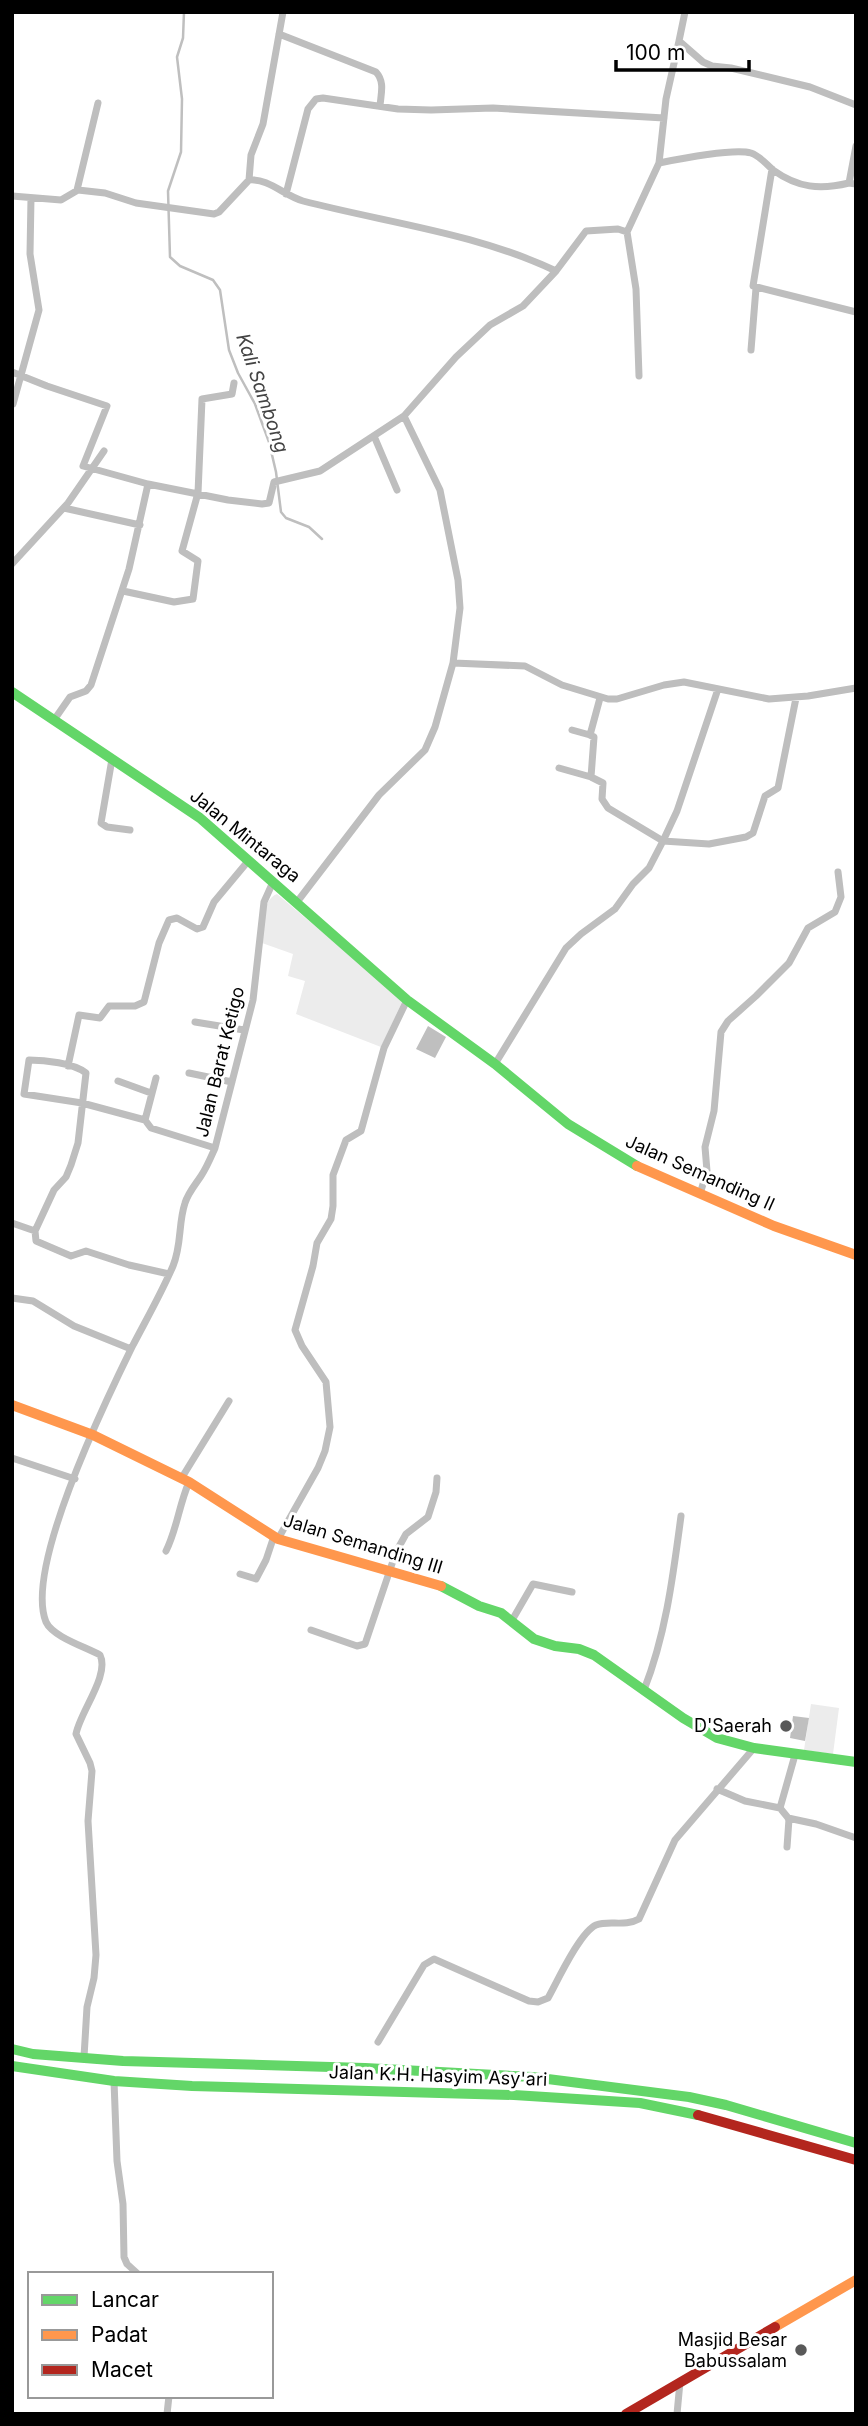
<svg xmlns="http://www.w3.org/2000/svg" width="868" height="2426" viewBox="0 0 868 2426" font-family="Inter,sans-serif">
  <rect width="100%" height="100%" fill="#fff"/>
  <path fill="#ececec" d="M 277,894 L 403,1000 L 381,1047 L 296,1014 L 305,981 L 288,976 L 293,954 L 262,943 C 263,928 261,900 277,894 Z
    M 811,1704 L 839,1708 L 833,1754 L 804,1750 Z"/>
  <path fill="#bfbfbf" d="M 428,1026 L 446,1037 L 435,1058 L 416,1049 Z
    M 793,1716 L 809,1718 L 805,1741 L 790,1738 Z"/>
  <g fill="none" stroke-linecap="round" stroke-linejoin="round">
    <path stroke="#bfbfbf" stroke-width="2.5" d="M 184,12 L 183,38 L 177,57 L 182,99 L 181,152 L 168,191 L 170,257 L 180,266 L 213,280 L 220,290 L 229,350 L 238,373 L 255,404 L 269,442 L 276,472 L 281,512 L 286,518 L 309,527 L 322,539"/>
    <path stroke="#bebebe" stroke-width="7" d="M 279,34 L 376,72 C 385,82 381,93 380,106
      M 679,41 L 685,12
      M 856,146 L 849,183 L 856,184
      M 659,163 C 679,159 733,148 751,153 C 760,156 766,164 773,170 C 798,188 820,190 849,183
      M 772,169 L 753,286 L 856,312
      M 249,180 L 251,155 L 263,124 L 283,12
      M 77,190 L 98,103
      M 286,194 L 308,109 L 316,99 L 323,98 L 398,109 L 431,110 L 493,108 L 664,118
      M 12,196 L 61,200 L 78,190 L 105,193 L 136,203 L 214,214 L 219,212 L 249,180 C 268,178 285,196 303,201 C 388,223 476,233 556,271 L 586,231 L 618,229 L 627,232 L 659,163 L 666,99 L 679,41 L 703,62 L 712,66 L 731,68 L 810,87 L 856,105
      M 627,232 L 636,289 L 639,376
      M 751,350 L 756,288
      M 12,372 L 47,386 L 107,406 L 83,466 L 148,484 L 129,569 L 91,685 L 86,691 L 70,697 L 54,720
      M 13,404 L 39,310 L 30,254 L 31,198
      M 374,436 L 397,490
      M 148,484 L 228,500 L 262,504 L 269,503 L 274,482 L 320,471 L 404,416 L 456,357 L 490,325 L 523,306 L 556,271
      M 64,508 L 140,525
      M 12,564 L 68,503 L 104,451
      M 123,591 L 174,602 L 193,599 L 198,561 L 182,551 L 198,493 L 202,399 L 232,394 L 234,383
      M 453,663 L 525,666 L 562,685 L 608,699 L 617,699 L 664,685 L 684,682 L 769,699 L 808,696 L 856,688
      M 718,689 L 677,811 L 663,841 L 709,844 L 746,837 L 753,833 L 765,796 L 778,788 L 796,698
      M 572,730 L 590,735
      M 112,759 L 101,823 L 107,827 L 130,830
      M 559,768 L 591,777
      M 297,902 L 379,795 L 425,750 L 435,727 L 453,663 L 460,608 L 458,580 L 440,490 L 404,416
      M 195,1022 L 244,1030
      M 495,1064 L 566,948 L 581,934 L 615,909 L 633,884 L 649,868 L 663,841 L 608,808 L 602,799 L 603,783 L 591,777 L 594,737 L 590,735 L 600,698
      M 68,1066 L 79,1015 L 100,1018 L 109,1006 L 135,1006 L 144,1002 L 159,943 L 169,920 L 177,918 L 197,929 L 203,927 L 214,902 L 249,860
      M 189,1073 L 232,1082
      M 156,1078 L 145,1120 L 151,1128 L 215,1148
      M 118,1081 L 151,1093
      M 700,1194 L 707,1171 L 705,1147 L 714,1111 L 721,1032 L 728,1021 L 756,996 L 789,963 L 808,928 L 835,912 L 841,897 L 838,872
      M 12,1223 L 35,1231 L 54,1190 L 66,1177 L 71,1165 L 78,1143 L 86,1073 C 74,1063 44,1060 29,1060 L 24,1094 L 82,1103 L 145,1120
      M 35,1231 L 36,1241 L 71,1256 L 86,1251 L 129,1265 L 169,1274
      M 12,1298 L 33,1301 L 74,1326 L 131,1349
      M 12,1458 L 75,1479
      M 181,1479 L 229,1401
      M 278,1539 L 318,1468 L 325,1451 L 330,1427 L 326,1382 L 302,1346 L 295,1330 L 313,1266 L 317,1243 L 331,1219 L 333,1206 L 333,1175 L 346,1140 L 361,1131 L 384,1048 L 407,1000
      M 166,1551 C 177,1529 179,1505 189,1482
      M 240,1574 L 256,1579 L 266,1560 L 274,1536
      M 511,1622 L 533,1584 L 572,1592
      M 311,1630 L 357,1646 L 365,1644 L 396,1552 L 406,1534 L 428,1517 L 436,1492 L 437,1478
      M 644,1690 C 666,1634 673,1576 681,1516
      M 717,1789 L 745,1801 L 780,1808 L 789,1819 L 787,1847
      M 780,1808 L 795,1755
      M 788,1818 L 816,1824 L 856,1838
      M 378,2042 L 424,1965 L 434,1959 L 529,2001 L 538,2002 L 548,1998 C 557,1982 580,1932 596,1925 C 609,1920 625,1927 639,1919 L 675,1840 L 754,1748
      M 84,2057 L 87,2007 L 94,1978 L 96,1955 L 88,1821 L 92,1771 L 90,1763 L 76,1734 C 80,1712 110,1675 100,1655 C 86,1647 53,1637 46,1622 C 24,1568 106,1400 132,1347 C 146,1320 161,1294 173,1266 C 182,1244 178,1224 185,1203 C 188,1193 195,1185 201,1176 C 207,1167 211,1157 215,1148 L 253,1000 L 264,902 L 273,882
      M 114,2081 L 117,2161 L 123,2204 L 124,2257 L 127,2264 L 138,2274
      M 167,2414 L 169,2396
      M 677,2414 L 680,2382"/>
    <path stroke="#63d668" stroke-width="10" d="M 12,692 L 200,818 L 407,1000 L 495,1064 L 568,1124 L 637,1166
      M 441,1586 L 479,1606 L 501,1613 L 534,1639 L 555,1646 L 579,1649 L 594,1655 L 683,1718 L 717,1738 L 754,1748 L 856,1762
      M 12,2049 L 33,2054 L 123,2061 L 365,2068 L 532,2077 L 689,2097 L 726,2105 L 856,2143
      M 12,2066 L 114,2081 L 192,2086 L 514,2095 L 640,2103 L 698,2115"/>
    <path stroke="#ff974d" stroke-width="10" d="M 637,1166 L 774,1226 L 856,1255
      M 12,1405 L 93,1435 L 189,1482 L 278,1539 L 441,1586
      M 775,2327 L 856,2280"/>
    <path stroke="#b3261e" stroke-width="10" d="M 698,2115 L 856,2160
      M 626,2414 L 775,2327"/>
  </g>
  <g fill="#595959" stroke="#fff" stroke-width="2.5">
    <circle cx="786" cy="1726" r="7"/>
    <circle cx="801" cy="2350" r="7"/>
  </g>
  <g text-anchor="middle" stroke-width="6" stroke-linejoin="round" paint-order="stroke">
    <g font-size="18" fill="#000" stroke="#fff">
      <text transform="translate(245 836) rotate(39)" y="6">Jalan Mintaraga</text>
      <text transform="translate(220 1062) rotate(-76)" y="6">Jalan Barat Ketigo</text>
      <text transform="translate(700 1173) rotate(24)" y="6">Jalan Semanding II</text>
      <text transform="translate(363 1544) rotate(17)" y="6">Jalan Semanding III</text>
      <text transform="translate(438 2076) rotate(2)" y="6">Jalan K.H. Hasyim Asy'ari</text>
    </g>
    <g font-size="18" fill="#000" stroke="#fff" text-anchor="end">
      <text x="772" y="1732">D'Saerah</text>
      <text x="787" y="2346">Masjid Besar<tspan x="787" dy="21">Babussalam</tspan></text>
    </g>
    <g font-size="19" font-style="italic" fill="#444" stroke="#fff">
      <text transform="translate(263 393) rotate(71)" y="7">Kali Sambong</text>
    </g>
  </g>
  <rect width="868" height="2426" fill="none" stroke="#000000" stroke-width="28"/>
  <rect x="28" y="2272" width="245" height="126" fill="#ffffff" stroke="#999999" stroke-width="2"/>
  <rect x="42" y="2295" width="35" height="10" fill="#63d668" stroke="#999999" stroke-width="2"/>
  <text x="91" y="2307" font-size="21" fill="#000000">Lancar</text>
  <rect x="42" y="2330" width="35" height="10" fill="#ff974d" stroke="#999999" stroke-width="2"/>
  <text x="91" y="2342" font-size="21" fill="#000000">Padat</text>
  <rect x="42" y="2365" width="35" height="10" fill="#b3261e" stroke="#999999" stroke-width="2"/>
  <text x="91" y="2377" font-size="21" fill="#000000">Macet</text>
  <path d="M616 60v10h133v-10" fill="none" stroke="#000000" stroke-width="3.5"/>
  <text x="626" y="60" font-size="21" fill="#000000" stroke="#ffffff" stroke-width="5" paint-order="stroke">100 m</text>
</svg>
